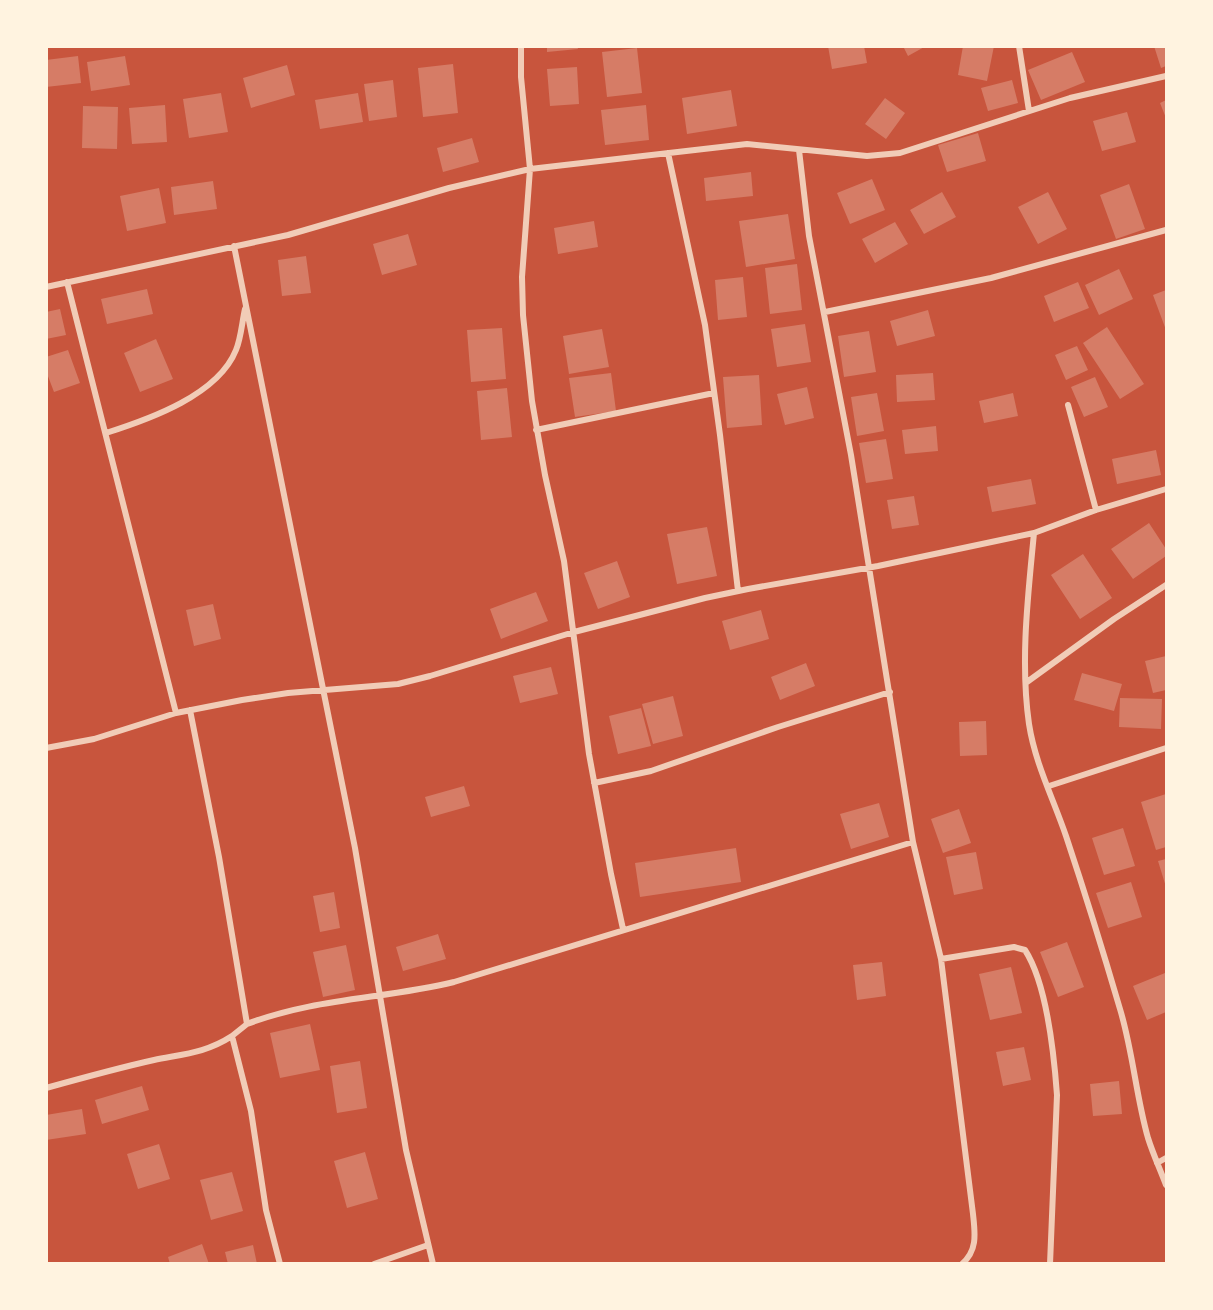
<svg xmlns="http://www.w3.org/2000/svg" width="1213" height="1310" viewBox="0 0 1213 1310" font-family="Helvetica,sans-serif">
  <rect width="100%" height="100%" fill="#c8553d"/>
  <path fill="#d67c66" d="M 547,46 L 577,46 L 578,49 L 547,52 Z
    M 828,46 L 864,46 L 867,63 L 832,69 Z
    M 903,46 L 926,46 L 908,56 Z
    M 963,46 L 994,46 L 987,81 L 958,75 Z
    M 1154,46 L 1166,46 L 1166,66 L 1161,68 Z
    M 637,48 L 642,93 L 607,97 L 602,52 Z
    M 1072,52 L 1085,82 L 1041,100 L 1028,70 Z
    M 78,56 L 81,83 L 46,87 L 46,60 Z
    M 125,56 L 130,85 L 91,91 L 87,62 Z
    M 453,64 L 458,113 L 423,117 L 418,68 Z
    M 287,65 L 295,95 L 251,108 L 243,78 Z
    M 577,67 L 579,104 L 550,106 L 547,69 Z
    M 393,80 L 397,117 L 369,121 L 364,84 Z
    M 1012,80 L 1018,103 L 988,111 L 981,88 Z
    M 731,90 L 737,126 L 687,134 L 682,98 Z
    M 221,93 L 228,132 L 189,138 L 183,99 Z
    M 358,93 L 363,122 L 320,129 L 315,100 Z
    M 885,98 L 905,113 L 886,139 L 865,124 Z
    M 1166,100 L 1166,118 L 1160,103 Z
    M 165,105 L 167,142 L 132,144 L 129,108 Z
    M 646,105 L 649,140 L 605,145 L 601,110 Z
    M 83,106 L 118,107 L 117,149 L 82,148 Z
    M 1127,112 L 1136,142 L 1102,151 L 1093,121 Z
    M 978,133 L 986,161 L 947,172 L 938,145 Z
    M 472,138 L 479,162 L 443,172 L 437,148 Z
    M 751,172 L 753,196 L 706,201 L 704,178 Z
    M 872,179 L 885,210 L 850,224 L 837,193 Z
    M 213,181 L 217,209 L 174,215 L 171,187 Z
    M 1129,184 L 1145,229 L 1116,239 L 1100,195 Z
    M 159,188 L 166,223 L 127,231 L 120,196 Z
    M 942,192 L 956,217 L 924,234 L 910,210 Z
    M 1048,192 L 1067,229 L 1038,244 L 1018,207 Z
    M 788,214 L 795,259 L 746,267 L 739,221 Z
    M 594,221 L 598,247 L 558,254 L 554,228 Z
    M 895,222 L 908,244 L 875,263 L 862,239 Z
    M 408,234 L 417,265 L 382,275 L 373,244 Z
    M 306,256 L 311,293 L 282,296 L 278,260 Z
    M 797,264 L 802,310 L 770,314 L 765,268 Z
    M 1119,269 L 1133,299 L 1099,315 L 1085,285 Z
    M 743,277 L 747,317 L 718,320 L 715,280 Z
    M 1078,282 L 1089,308 L 1054,322 L 1044,296 Z
    M 147,289 L 153,314 L 107,324 L 101,299 Z
    M 1166,290 L 1166,330 L 1153,295 Z
    M 60,309 L 66,335 L 46,339 L 46,312 Z
    M 928,310 L 935,336 L 897,346 L 890,321 Z
    M 805,324 L 811,362 L 777,367 L 771,329 Z
    M 1107,327 L 1144,384 L 1120,399 L 1083,343 Z
    M 502,328 L 506,379 L 471,382 L 467,330 Z
    M 602,329 L 609,367 L 569,374 L 563,336 Z
    M 869,331 L 876,372 L 844,377 L 838,336 Z
    M 156,339 L 173,379 L 140,392 L 124,353 Z
    M 1077,346 L 1088,370 L 1066,380 L 1055,355 Z
    M 68,350 L 80,383 L 54,392 L 46,371 L 46,357 Z
    M 611,373 L 616,411 L 575,417 L 569,378 Z
    M 933,373 L 935,400 L 897,402 L 896,375 Z
    M 759,375 L 762,425 L 727,428 L 723,377 Z
    M 1095,377 L 1108,407 L 1084,417 L 1071,387 Z
    M 807,387 L 814,418 L 785,425 L 777,394 Z
    M 507,388 L 512,437 L 481,440 L 477,391 Z
    M 877,393 L 884,431 L 857,436 L 851,397 Z
    M 1013,393 L 1018,416 L 984,423 L 979,401 Z
    M 936,426 L 938,451 L 905,454 L 902,430 Z
    M 886,439 L 893,479 L 866,483 L 859,443 Z
    M 1156,450 L 1161,475 L 1117,484 L 1112,459 Z
    M 1031,479 L 1036,504 L 992,512 L 987,487 Z
    M 914,496 L 919,525 L 892,529 L 887,500 Z
    M 1149,523 L 1166,549 L 1166,556 L 1133,579 L 1111,549 Z
    M 707,527 L 717,576 L 677,584 L 667,534 Z
    M 1083,554 L 1112,598 L 1080,619 L 1051,575 Z
    M 617,561 L 630,597 L 598,609 L 584,573 Z
    M 536,592 L 548,621 L 501,639 L 490,609 Z
    M 213,604 L 221,639 L 194,646 L 186,610 Z
    M 761,610 L 769,639 L 730,650 L 722,621 Z
    M 1166,656 L 1166,690 L 1153,693 L 1145,661 Z
    M 806,663 L 815,686 L 780,700 L 771,677 Z
    M 551,667 L 558,694 L 520,703 L 513,676 Z
    M 1082,673 L 1122,684 L 1114,711 L 1074,700 Z
    M 673,696 L 683,736 L 653,744 L 642,704 Z
    M 1120,698 L 1162,699 L 1161,729 L 1119,727 Z
    M 641,708 L 651,746 L 618,754 L 609,716 Z
    M 986,721 L 987,755 L 960,756 L 959,722 Z
    M 464,786 L 470,806 L 431,817 L 425,797 Z
    M 1166,794 L 1166,847 L 1156,850 L 1141,802 Z
    M 879,803 L 889,837 L 851,849 L 840,814 Z
    M 959,809 L 971,843 L 943,853 L 931,819 Z
    M 1123,828 L 1135,866 L 1104,875 L 1092,838 Z
    M 736,848 L 741,882 L 640,897 L 635,863 Z
    M 976,852 L 983,889 L 954,895 L 946,857 Z
    M 1166,859 L 1166,887 L 1158,861 Z
    M 1131,882 L 1142,917 L 1108,928 L 1096,893 Z
    M 334,892 L 340,928 L 320,932 L 313,896 Z
    M 438,934 L 446,959 L 403,971 L 396,947 Z
    M 1067,942 L 1084,987 L 1058,997 L 1040,952 Z
    M 346,945 L 355,990 L 323,997 L 313,952 Z
    M 882,962 L 886,996 L 857,1000 L 853,965 Z
    M 1011,967 L 1022,1013 L 990,1020 L 979,974 Z
    M 1165,973 L 1166,978 L 1166,1012 L 1147,1020 L 1133,986 Z
    M 310,1024 L 320,1070 L 280,1078 L 270,1033 Z
    M 1024,1047 L 1031,1080 L 1003,1086 L 996,1052 Z
    M 360,1061 L 367,1108 L 337,1113 L 330,1066 Z
    M 1119,1081 L 1122,1114 L 1093,1116 L 1090,1084 Z
    M 142,1086 L 149,1110 L 102,1124 L 95,1100 Z
    M 82,1109 L 86,1134 L 46,1140 L 46,1115 Z
    M 159,1144 L 170,1179 L 138,1189 L 127,1154 Z
    M 365,1152 L 378,1199 L 347,1208 L 334,1161 Z
    M 232,1172 L 243,1211 L 211,1220 L 200,1180 Z
    M 202,1244 L 209,1264 L 170,1264 L 168,1257 Z
    M 253,1245 L 257,1264 L 228,1264 L 225,1252 Z"/>
  <g fill="none" stroke-linecap="round" stroke-linejoin="round">
    <path stroke="#f1ccb7" stroke-width="6" d="M 521,46 L 521,77 L 530,169 L 522,277 L 523,315 L 532,401 L 545,475 L 564,561 L 589,754 L 611,874 L 623,929
      M 1019,46 L 1029,111
      M 799,150 L 809,236 L 851,455 L 913,842
      M 668,153 L 705,325 L 720,435 L 738,591
      M 234,246 L 355,848 L 406,1150 L 433,1264
      M 67,282 L 176,713
      M 46,287 L 288,235 L 449,188 L 530,169 L 747,144 L 867,156 L 900,153 L 1070,98 L 1166,76
      M 825,312 L 991,278 L 1166,230
      M 1068,405 L 1096,510
      M 536,430 L 714,393
      M 106,433 C 150,419 218,395 236,350 C 241,338 242,322 245,309
      M 1034,533 C 1028,596 1020,661 1029,724 C 1035,763 1053,798 1066,836 C 1085,893 1103,951 1120,1009 C 1133,1052 1136,1096 1148,1138 C 1153,1154 1160,1169 1166,1185
      M 1027,682 L 1114,619 L 1166,585
      M 190,710 L 219,857 L 247,1024 L 232,1036 L 251,1111 L 266,1210 L 280,1264
      M 46,748 L 94,739 L 176,713 L 242,700 L 288,693 L 398,684 L 430,676 L 574,632 L 705,598 L 748,589 L 878,566 L 1034,533 L 1096,510 L 1166,489
      M 594,783 L 651,771 L 778,727 L 890,692
      M 1049,786 L 1166,748
      M 941,959 L 1014,947 L 1025,950 C 1047,984 1054,1054 1057,1095 L 1050,1264
      M 247,1024 C 315,998 384,999 454,982 L 913,842 L 941,959 L 973,1214 C 975,1233 978,1250 962,1264
      M 46,1088 C 82,1078 118,1068 154,1060 C 183,1054 206,1053 232,1036
      M 1157,1163 L 1166,1158
      M 374,1264 L 428,1245"/>
  </g>
  <rect width="1213" height="1310" fill="none" stroke="#fff3e0" stroke-width="96"/>
</svg>
